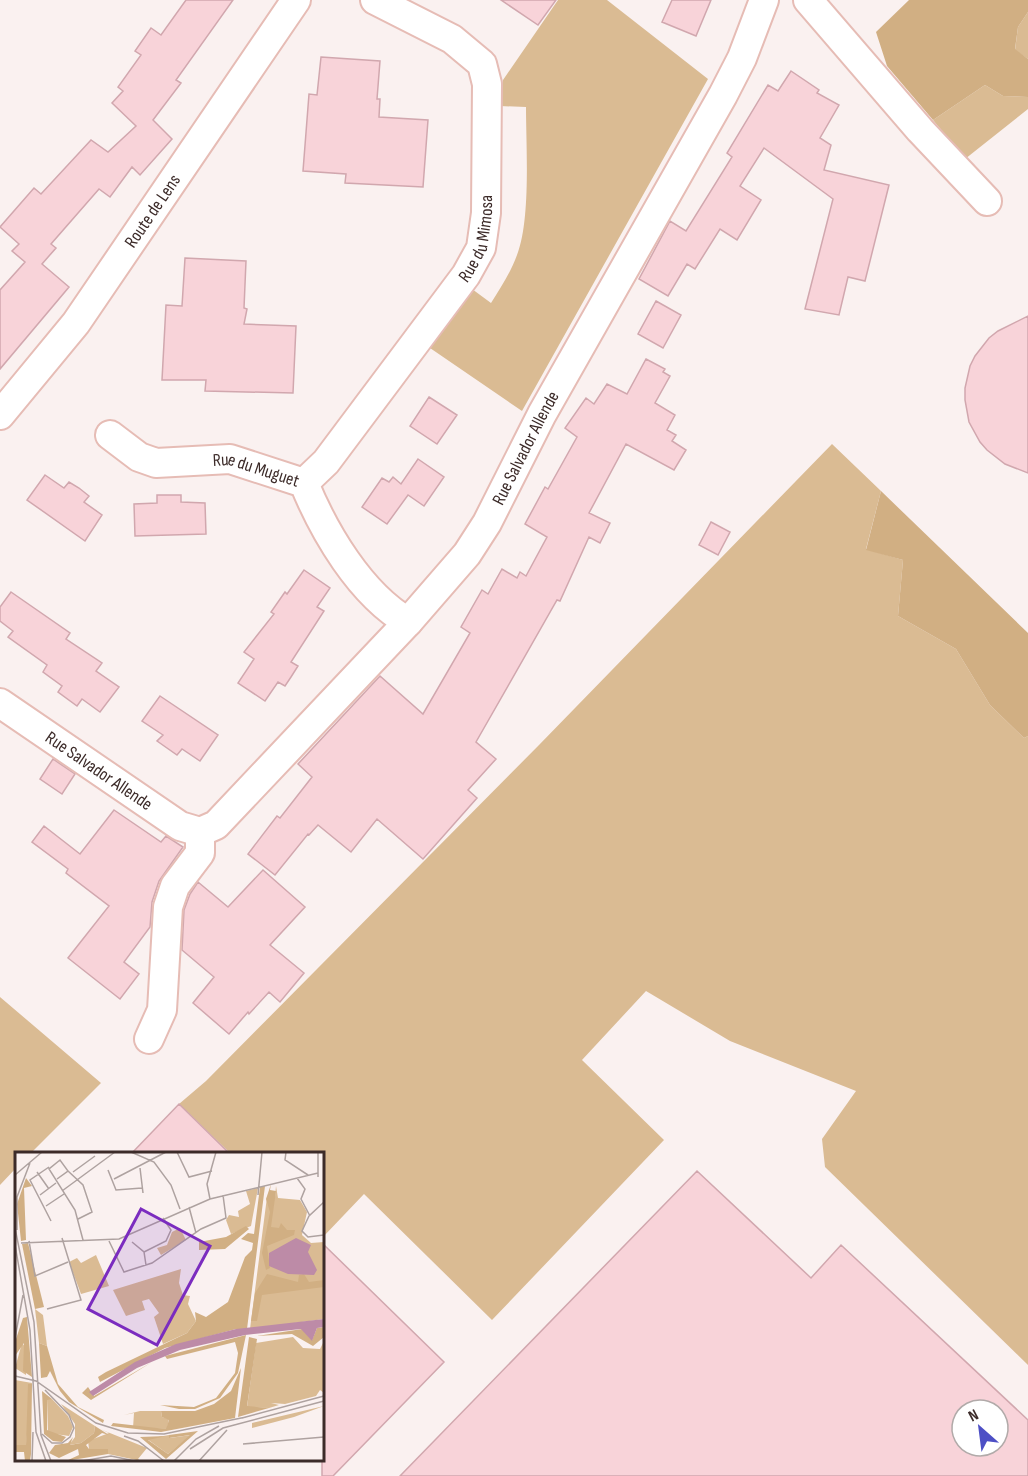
<svg xmlns="http://www.w3.org/2000/svg" width="1028" height="1476" viewBox="0 0 1028 1476" font-family="'Sofia Sans Condensed',sans-serif">
  <rect width="100%" height="100%" fill="#faf1f0"/>
  <path fill="#dabb93" d="M 558,0 L 607,0 L 708,79 L 522,411 L 430,348 L 472,289 L 491,303 C 501,287 511,272 517,255 C 531,219 526,147 526,107 L 500,106 L 503,80 Z
    M 1028,12 L 1028,59 L 1015,50 L 1018,27 Z
    M 985,85 L 1003,96 L 1028,97 L 1028,109 L 965,159 L 933,120 Z
    M 832,444 L 881,491 L 866,549 L 903,560 L 898,616 L 956,649 L 990,705 L 1024,738 L 1028,736 L 1028,1365 L 825,1167 L 822,1139 L 856,1091 L 730,1041 L 646,991 L 582,1060 L 664,1140 L 492,1320 L 364,1194 L 323,1237 L 322,1154 L 230,1153 L 179,1104 L 206,1081 L 539,745 Z
    M 0,997 L 101,1083 L 31,1153 L 16,1154 L 16,1168 L 0,1185 Z"/>
  <path fill="#d1af83" d="M 909,0 L 1028,0 L 1028,12 L 1018,27 L 1015,49 L 1028,59 L 1028,97 L 1003,96 L 985,85 L 933,120 L 887,66 L 876,32 Z
    M 881,491 L 1028,633 L 1028,736 L 1024,738 L 990,705 L 956,649 L 898,616 L 903,560 L 866,550 Z"/>
  <path fill="#f8d3d9" stroke="#d1a7ae" stroke-width="1.5" fill-rule="evenodd" d="M 186,0 L 233,0 L 176,80 L 181,83 L 153,120 L 172,139 L 140,175 L 132,167 L 110,197 L 99,189 L 51,244 L 56,248 L 42,264 L 69,287 L 0,369 L 0,290 L 25,262 L 12,251 L 19,244 L 0,227 L 34,188 L 41,194 L 91,140 L 108,152 L 136,126 L 112,103 L 123,91 L 118,87 L 141,55 L 135,51 L 151,28 L 161,35 Z
    M 501,0 L 556,0 L 538,25 Z
    M 672,0 L 711,0 L 696,36 L 662,22 Z
    M 321,57 L 380,61 L 377,99 L 380,99 L 379,117 L 428,120 L 423,187 L 345,183 L 346,174 L 303,171 L 309,94 L 317,95 Z
    M 791,71 L 819,90 L 817,93 L 839,105 L 820,138 L 831,145 L 824,170 L 889,185 L 865,281 L 848,277 L 839,315 L 805,309 L 833,199 L 764,148 L 740,186 L 761,200 L 737,240 L 720,229 L 695,269 L 687,264 L 668,296 L 639,279 L 670,221 L 686,231 L 732,157 L 727,153 L 768,85 L 778,91 Z
    M 185,258 L 246,261 L 244,308 L 247,309 L 244,324 L 296,326 L 293,393 L 205,391 L 206,380 L 162,380 L 166,305 L 182,306 Z
    M 656,301 L 681,315 L 663,348 L 638,334 Z
    M 1028,316 L 1028,473 L 1005,464 L 987,450 L 980,442 L 969,422 L 965,400 L 965,388 L 970,366 L 975,356 L 989,338 L 998,331 Z
    M 646,359 L 665,369 L 663,372 L 670,376 L 655,403 L 675,415 L 667,430 L 676,435 L 672,441 L 686,450 L 674,470 L 626,444 L 589,513 L 610,523 L 600,543 L 589,537 L 560,601 L 557,600 L 476,742 L 496,759 L 468,790 L 477,798 L 423,859 L 377,819 L 351,852 L 318,825 L 309,835 L 308,834 L 275,875 L 248,854 L 277,816 L 280,818 L 312,777 L 298,764 L 380,676 L 423,714 L 470,633 L 461,627 L 482,590 L 488,594 L 502,569 L 517,578 L 520,572 L 526,576 L 547,537 L 525,524 L 545,487 L 548,489 L 577,437 L 565,428 L 586,398 L 594,404 L 607,384 L 627,394 Z
    M 429,397 L 457,415 L 437,444 L 410,426 Z
    M 418,459 L 444,477 L 424,506 L 408,495 L 387,524 L 362,507 L 382,478 L 389,482 L 393,477 L 401,484 Z
    M 45,475 L 64,488 L 69,482 L 79,488 L 89,496 L 84,502 L 102,515 L 85,541 L 27,500 Z
    M 157,495 L 181,495 L 181,502 L 205,503 L 206,534 L 135,536 L 134,504 L 157,503 Z
    M 711,522 L 730,532 L 718,555 L 699,545 Z
    M 304,570 L 330,588 L 317,607 L 324,611 L 291,662 L 298,666 L 291,677 L 285,686 L 278,682 L 265,701 L 238,683 L 254,659 L 244,652 L 274,614 L 271,612 L 285,592 L 287,594 Z
    M 11,592 L 70,633 L 66,639 L 102,663 L 96,671 L 119,687 L 100,712 L 82,699 L 77,706 L 58,692 L 62,686 L 43,672 L 47,665 L 8,637 L 13,631 L 0,621 L 0,607 Z
    M 160,696 L 218,735 L 200,761 L 182,749 L 177,755 L 157,741 L 163,735 L 142,721 Z
    M 53,759 L 75,774 L 62,794 L 40,779 Z
    M 114,810 L 161,842 L 166,836 L 183,847 L 159,881 L 152,902 L 150,927 L 124,962 L 139,974 L 120,999 L 68,958 L 109,906 L 66,873 L 68,869 L 32,842 L 44,826 L 80,854 Z
    M 263,870 L 305,907 L 270,945 L 304,973 L 280,1002 L 269,992 L 249,1014 L 248,1012 L 229,1034 L 193,1003 L 214,977 L 182,950 L 184,910 L 190,894 L 198,882 L 228,907 Z
    M 179,1104 L 230,1154 L 131,1154 Z
    M 697,1171 L 811,1278 L 841,1245 L 1028,1420 L 1028,1476 L 400,1476 ZM 962,1410 L 998,1410 L 998,1446 L 962,1446 Z
    M 322,1243 L 444,1362 L 333,1476 L 322,1476 Z"/>
  <g fill="none" stroke-linecap="round" stroke-linejoin="round">
    <g stroke="#e6bcb5" stroke-width="32">
      <g id="minor">
        <path d="M 808,0 L 920,130 L 987,201"/>
        <path id="s1" d="M 0,415 L 76,323 L 296,0"/>
        <path id="s2" d="M 110,435 L 139,457 L 156,463 L 230,459 L 304,483 C 324,532 360,594 408,622"/>
        <path id="s3" d="M 304,483 L 326,462 L 466,275 L 481,248 L 486,213 L 487,84 L 482,64 L 452,39 L 375,0"/>
        <path id="s4" d="M 0,703 L 180,826 L 200,832 L 216,825 L 408,622 L 467,554 L 487,523 L 542,414 L 723,95 L 742,58 L 764,0"/>
        <path d="M 149,1039 L 162,1010 L 168,907 L 175,886 L 200,853 L 200,832"/>
      </g>
    </g>
    <use href="#minor" stroke="#fff" stroke-width="28"/>
  </g>
  <g text-anchor="middle" stroke-width="4.5" stroke-linejoin="round" paint-order="stroke">
    <g font-size="18" fill="#3c2b29" stroke="#fff">
      <text dy="6" stroke="none"><textPath href="#s1" startOffset="255">Route de Lens</textPath></text>
      <text dy="6" stroke="none"><textPath href="#s3" startOffset="303">Rue du Mimosa</textPath></text>
      <text dy="6" stroke="none"><textPath href="#s4" startOffset="747">Rue Salvador Allende</textPath></text>
      <text dy="6" stroke="none"><textPath href="#s2" startOffset="156">Rue du Muguet</textPath></text>
      <text dy="6" stroke="none"><textPath href="#s4" startOffset="120">Rue Salvador Allende</textPath></text>
    </g>
  </g>
  <g transform="translate(15 1152)">
    <rect width="309" height="309" fill="#faf1f0"/>
    <path d="M 261,34 L 263,46 L 285,48 L 292,60 L 287,83 L 296,91 L 309,90 L 309,167 L 235,177 L 252,45 L 260,45 ZM 243,36 L 236,74 L 216,82 L 211,68 L 214,63 L 224,65 L 223,59 L 235,52 L 231,39 ZM 165,76 L 171,88 L 146,103 L 142,96 L 152,93 L 157,80 ZM 81,103 L 94,134 L 66,142 L 54,110 L 62,106 L 66,111 ZM 166,117 L 164,131 L 168,143 L 175,144 L 173,152 L 181,169 L 172,181 L 148,192 L 139,165 L 144,161 L 134,147 L 127,149 L 130,158 L 111,164 L 98,138 ZM 20,157 L 28,163 L 32,194 L 24,191 ZM 278,185 L 288,196 L 305,197 L 309,189 L 309,241 L 305,238 L 301,244 L 270,252 L 256,251 L 264,253 L 254,256 L 232,255 L 241,191 ZM 7,191 L 11,196 L 11,223 L 0,216 ZM 0,228 L 17,231 L 11,293 L 0,293 ZM 32,247 L 37,247 L 53,264 L 58,275 L 54,284 L 33,281 ZM 46,252 L 80,274 L 79,281 L 66,291 L 54,293 L 60,285 L 60,272 ZM 309,254 L 279,265 L 237,276 L 237,271 ZM 125,259 L 146,259 L 147,265 L 154,267 L 152,277 L 118,276 L 119,261 L 109,263 ZM 85,277 L 132,296 L 123,307 L 126,309 L 93,302 L 92,297 L 74,297 L 73,289 L 94,281 ZM 154,283 L 155,286 L 176,283 L 153,302 L 132,287 Z" fill="#dabb93"/>
    <path d="M 11,26 L 17,34 L 9,36 L 11,88 L 6,89 L 2,52 ZM 256,32 L 255,38 L 261,39 L 256,75 L 264,76 L 266,71 L 272,78 L 280,78 L 279,83 L 252,94 L 255,116 L 251,118 L 247,101 L 255,60 L 251,47 ZM 250,34 L 232,177 L 221,177 L 150,196 L 85,230 L 83,225 L 91,220 L 172,181 L 181,169 L 180,160 L 191,165 L 213,150 L 230,105 L 237,98 L 238,91 L 226,87 L 233,81 L 239,82 L 245,35 ZM 231,74 L 234,77 L 210,97 L 184,98 L 184,90 L 211,85 ZM 13,91 L 29,155 L 20,157 L 7,92 ZM 252,122 L 283,130 L 284,123 L 289,122 L 294,130 L 309,128 L 309,135 L 247,143 L 242,169 L 236,169 L 240,141 ZM 12,165 L 17,225 L 8,219 L 9,191 L 0,204 L 0,190 L 8,166 ZM 309,175 L 309,185 L 298,194 L 277,182 L 242,184 L 287,177 L 297,188 L 302,176 ZM 231,183 L 223,221 L 205,246 L 180,257 L 164,257 L 145,253 L 179,255 L 201,246 L 220,221 L 223,201 L 220,190 L 152,207 L 150,204 ZM 234,185 L 242,187 L 232,254 L 254,256 L 223,265 ZM 24,191 L 32,194 L 43,232 L 63,255 L 89,268 L 88,271 L 54,250 L 45,239 L 35,219 L 32,225 L 26,226 ZM 137,210 L 76,248 L 67,241 L 73,235 L 79,244 ZM 226,216 L 220,266 L 146,280 L 96,274 L 98,271 L 151,277 L 154,268 L 147,265 L 146,259 L 180,259 L 199,252 L 216,239 ZM 13,232 L 17,232 L 16,302 L 15,309 L 10,309 L 9,300 L 0,300 L 0,293 L 11,293 ZM 27,239 L 37,247 L 32,248 L 32,278 L 51,285 L 47,290 L 38,289 L 29,282 ZM 80,274 L 94,283 L 87,281 L 71,293 L 74,297 L 93,297 L 93,302 L 51,309 L 64,303 L 63,297 L 44,306 L 34,301 L 40,293 L 53,291 L 58,285 L 55,293 L 66,291 L 79,281 ZM 183,279 L 151,307 L 125,285 L 151,284 L 133,288 L 153,302 L 175,283 L 154,286 L 154,283 Z" fill="#d1af83"/>
    <path d="M 281,86 L 296,93 L 293,100 L 302,118 L 299,123 L 273,122 L 254,114 L 254,101 ZM 309,167 L 309,175 L 302,176 L 297,189 L 286,177 L 230,183 L 165,198 L 122,216 L 78,244 L 74,240 L 120,210 L 161,192 L 221,177 Z" fill="#bd8ba7"/>
    <path fill="none" stroke="#aea2a0" stroke-width="1.5" d="M 116,0 L 139,10 L 156,33 L 165,57M 162,0 L 174,25 L 197,19M 271,0 L 270,8 L 293,23M 303,0 L 303,25M 34,15 L 15,28 L 36,69M 125,16 L 128,41M 93,18 L 101,38 L 127,36M 53,19 L 68,33 L 77,60 L 63,67M 22,20 L 34,37M 58,20 L 80,4M 0,23 L 27,0M 282,26 L 290,37 L 286,47 L 295,64M 42,27 L 53,19 L 45,8 L 34,17 L 60,58 L 68,88M 99,27 L 151,0M 47,39 L 100,0M 25,43 L 41,31M 243,43 L 247,0M 195,47 L 192,32 L 201,0M 309,50 L 294,64 L 287,79 L 293,85 L 309,83M 31,54 L 49,42M 174,55 L 181,81M 0,76 L 19,170 L 26,283 L 36,309M 2,78 L 2,45 L 15,11M 14,89 L 20,124 L 53,110M 94,89 L 109,120 L 137,111 L 186,77 L 211,66 L 208,43M 117,90 L 129,100 L 131,113M 6,91 L 104,87 L 195,47 L 303,21M 0,93 L 15,178 L 21,280 L 31,309M 129,100 L 151,89 L 156,78 L 148,66M 32,157 L 66,148 L 47,86M 0,186 L 8,143M 0,224 L 21,229 L 81,271 L 113,281 L 149,282 L 231,265M 227,266 L 309,244M 27,282 L 37,291 L 47,291 L 55,285 L 59,276 L 54,263 L 30,238M 109,284 L 123,289 L 149,309M 228,292 L 309,285M 175,297 L 208,276 L 309,249M 17,309 L 18,280M 67,309 L 96,304 L 120,309M 159,309 L 181,287 L 204,274M 184,309 L 212,278"/>
    <path fill="#7b2cbf" fill-opacity="0.15" stroke="#7b2cbf" stroke-width="3" d="M 126,57 L 195,94 L 142,193 L 73,157 Z"/>
    <rect width="309" height="309" fill="none" stroke="#3c2b29" stroke-width="3"/>
  </g>
  <g transform="translate(980 1428) rotate(332)"><circle r="28" fill="#ffffff" stroke="#b1aaa9" stroke-width="1.5"/>
  <path d="M0-4.5L10 22L0 15L-10 22Z" fill="#4d4fc5"/>
  <text y="-9" font-size="16" font-weight="bold" text-anchor="middle" fill="#3c2b29">N</text>
  </g>
</svg>
